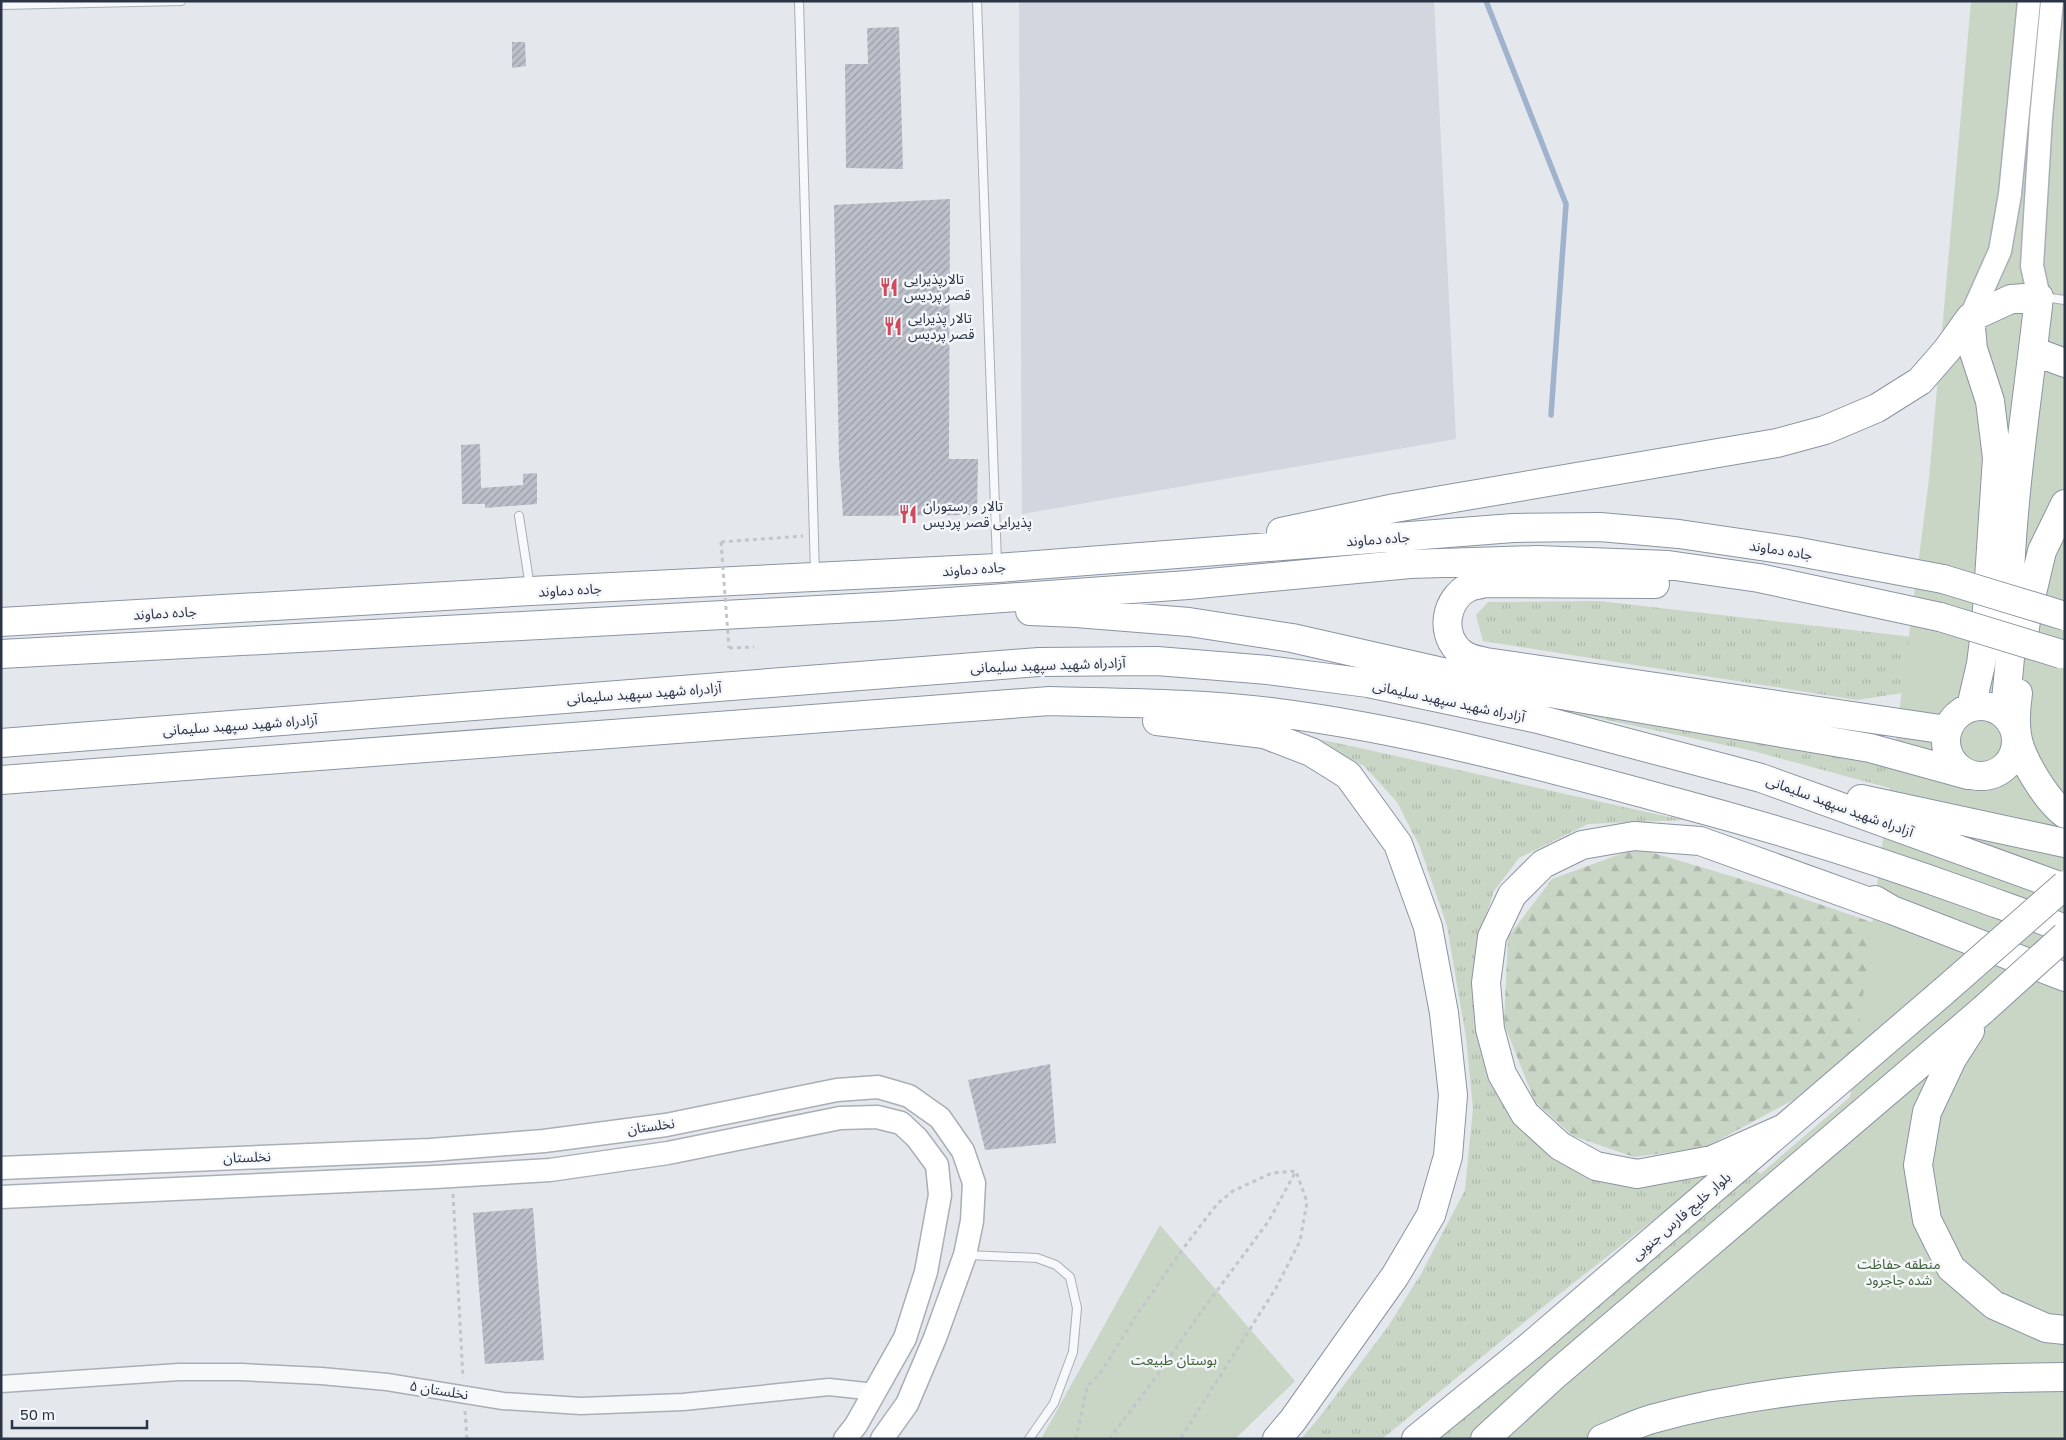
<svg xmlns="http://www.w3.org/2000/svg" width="2066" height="1440" viewBox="0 0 2066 1440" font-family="'Golos Text','Noto Sans Arabic',sans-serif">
  <defs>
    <pattern id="grass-tufts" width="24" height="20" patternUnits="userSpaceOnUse" patternTransform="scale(1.25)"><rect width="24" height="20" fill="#c9d6c5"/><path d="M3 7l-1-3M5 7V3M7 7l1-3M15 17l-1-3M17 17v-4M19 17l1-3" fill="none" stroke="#adb8ab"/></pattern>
    <pattern id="forest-firs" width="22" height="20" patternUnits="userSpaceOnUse" patternTransform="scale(1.25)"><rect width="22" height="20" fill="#c9d6c5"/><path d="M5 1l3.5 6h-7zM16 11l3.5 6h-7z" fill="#adb8ab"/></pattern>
    <pattern id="building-hatch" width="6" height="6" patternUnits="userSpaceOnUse" patternTransform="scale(1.25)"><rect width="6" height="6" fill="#bbc0ca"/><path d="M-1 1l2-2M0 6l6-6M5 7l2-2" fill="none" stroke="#989da6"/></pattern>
  </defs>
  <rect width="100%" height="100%" fill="#e4e7ec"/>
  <path fill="#d2d6de" d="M 1019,1 L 1434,1 L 1456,439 L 1022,514 Z"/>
  <path fill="url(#grass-tufts)" d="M 1599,601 L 1957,642 L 1922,690 L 1857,700 L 1483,641 L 1476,615 L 1488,602 Z
    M 1536,700 L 1836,752 L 1961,786 L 2044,830 L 1753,751 L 1531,704 Z
    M 1304,736 C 1431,763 1557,793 1684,820 L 1588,824 L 1519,858 L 1494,891 L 1479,936 L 1507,1102 L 1541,1148 L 1572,1168 L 1731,1159 L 1538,1311 L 1382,1439 L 1301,1439 L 1318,1419 L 1387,1328 L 1421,1274 L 1465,1190 L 1473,1108 L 1466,1038 L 1447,926 L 1420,847 L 1397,802 L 1364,766 Z
    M 1755,1170 L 1764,1176 L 1462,1439 L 1435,1439 Z"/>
  <path fill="url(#forest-firs)" d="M 1637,848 L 1781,891 L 1880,925 L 1912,1001 L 1793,1100 L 1704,1148 L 1634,1157 L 1573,1136 L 1535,1102 L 1504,1024 L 1508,937 L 1552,879 Z"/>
  <path fill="#c9d6c5" d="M 1971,1 L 2065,1 L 2065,1439 L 1452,1439 L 1850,1097 L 1929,479 Z
    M 1160,1225 L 1295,1381 L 1235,1439 L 1041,1439 Z"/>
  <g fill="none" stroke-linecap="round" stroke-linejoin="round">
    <path stroke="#9fb4cc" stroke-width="5.5" d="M 1486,1 L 1566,204 L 1551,415"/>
  </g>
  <path fill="url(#building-hatch)" d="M 899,27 L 903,169 L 846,168 L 845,64 L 868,64 L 867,28 Z
    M 512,42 L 525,42 L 526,66 L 512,68 Z
    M 950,199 L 949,459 L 978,459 L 977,515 L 843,516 L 839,459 L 834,205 Z
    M 480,444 L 481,488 L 523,485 L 523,474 L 537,473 L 537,504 L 485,508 L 485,504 L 462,504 L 461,445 Z
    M 1050,1064 L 1056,1143 L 985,1150 L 968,1080 Z
    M 533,1208 L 544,1360 L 485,1364 L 473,1213 Z"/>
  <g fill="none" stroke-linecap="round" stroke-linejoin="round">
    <g stroke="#a9aeb7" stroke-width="10">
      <path id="lane" d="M 799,1 L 815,574
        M 977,1 L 997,563
        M 1,5 L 181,1
        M 2043,297 L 2065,300
        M 519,516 L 530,587
        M 967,1255 L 1037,1258 L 1056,1265 L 1070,1277 L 1077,1308 L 1073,1352 L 1054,1403 L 1029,1439"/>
    </g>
    <g stroke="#a9aeb7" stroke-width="19">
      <path id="street" d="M 1,1384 L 179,1372 L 241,1372 L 321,1376 L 387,1382 L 503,1401 L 581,1406 L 683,1402 L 829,1387 L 875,1392"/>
    </g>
    <g stroke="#a9aeb7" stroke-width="25">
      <path id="secondary" d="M 2039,297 L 2032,266 L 2041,118 L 2052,1
        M 1970,318 L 2000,251 L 2010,194 L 2029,1
        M 1,1168 L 430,1150 L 544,1141 L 666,1125 L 837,1090 L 878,1087 L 909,1096 L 940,1118 L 963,1151 L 974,1183 L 972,1221 L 965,1255 L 935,1338 L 907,1404 L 882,1439
        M 1,1197 L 435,1177 L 550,1170 L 668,1153 L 840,1118 L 877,1117 L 901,1123 L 917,1138 L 937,1165 L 940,1195 L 926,1272 L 905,1338 L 856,1425 L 845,1439"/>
    </g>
    <g stroke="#8b94a3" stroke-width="30">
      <path id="highway" d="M 1970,318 L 1973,349 L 1990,401 L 1997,458 L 1986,624 L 1981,664 L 1971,707
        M 2033,351 L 2065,363
        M 1281,532 L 1395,508 L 1777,443 L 1825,430 L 1877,408 L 1920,381 L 1947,350 L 1970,318 L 2011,299 L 2039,297 C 2029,389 2014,481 2010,573 C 2010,591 2012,609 2012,627 C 2011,656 2007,685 2005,714
        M 1655,584 L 1484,583 C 1480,585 1474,585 1469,587 C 1446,599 1440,631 1458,650 C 1465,658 1475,660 1486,662 L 1947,730
        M 1030,611 L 1076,613 L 1189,622 L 1292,638 L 1486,682 L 1870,748 L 1968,775
        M 1,622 L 531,591 L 997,568 L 1513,528 L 1600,527 L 1679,534 L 1794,551 L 1943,579
        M 2025,628 L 2027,614 L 2042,551 L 2065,504
        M 1,654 L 891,606 L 1188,585 L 1410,564 L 1538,560 L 1668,565 L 1759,578 L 1940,617
        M 2018,693 C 2016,707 2015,721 2017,735 C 2020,758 2047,801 2065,814
        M1946 741a35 35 0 1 1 70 0a35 35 0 1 1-70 0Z
        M 1157,721 L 1264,734 L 1311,752 L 1348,775 L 1398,844 L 1428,927 L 1444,1013 L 1453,1095 L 1448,1156 L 1431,1215 L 1395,1276 L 1293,1420 L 1277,1439
        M 1,743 L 1039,662 L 1157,661 L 1268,670 L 1368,683 L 1538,719 L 1761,778 L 2065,888
        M 1,780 L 1050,701 C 1123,703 1197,703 1270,712 C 1407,729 1542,766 1675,802 C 1777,829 1877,860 1976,896 C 2006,907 2036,917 2065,929
        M 1861,799 L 2065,843
        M 1875,900 L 1892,910 L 2065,977
        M 1970,1031 L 1952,1059 L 1927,1112 L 1918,1165 L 1927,1220 L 1951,1268 L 1994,1305 L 2046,1328 L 2065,1330
        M 1782,1129 L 1712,1160 L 1637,1174 L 1596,1166 L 1560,1146 L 1525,1114 L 1502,1074 L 1490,1029 L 1486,983 L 1492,937 L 1512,895 L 1543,864 L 1582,845 L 1634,836 L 1700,841 L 1892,910
        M 1416,1439 L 1530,1346 L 1944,991
        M 1485,1439 L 1556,1374 L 1984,1009
        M 1602,1439 C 1619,1432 1635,1424 1652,1419 C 1786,1382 1926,1379 2065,1377"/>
    </g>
    <path stroke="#c2c5cb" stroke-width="3" stroke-dasharray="4 4" stroke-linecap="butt" d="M 721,542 L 803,536
      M 729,648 L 754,647
      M 453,1194 L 463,1378
      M 465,1411 L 467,1439
      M 1076,1439 L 1087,1387 L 1101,1372 L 1134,1319 L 1179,1254 L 1217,1204 L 1233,1191 L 1272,1173 L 1296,1171 L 1307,1202 L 1300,1241 L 1276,1288 L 1180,1439
      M 1109,1439 L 1154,1380 L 1201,1312 L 1268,1222 L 1296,1171"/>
    <use href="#lane" stroke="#f7f8fa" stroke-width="8"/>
    <use href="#street" stroke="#f7f8fa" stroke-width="16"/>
    <use href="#secondary" stroke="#fff" stroke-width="22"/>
    <use href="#highway" stroke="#fff" stroke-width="28"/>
    <g stroke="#8b94a3" stroke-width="30" stroke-linecap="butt">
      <path id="highway-bridge" d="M 1943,579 L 2065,616
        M 1940,617 L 2061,654
        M 1944,991 L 2065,885
        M 1984,1009 L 2065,936"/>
    </g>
    <path stroke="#c2c5cb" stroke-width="3" stroke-dasharray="4 4" stroke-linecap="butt" d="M 721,542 L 729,648"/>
    <use href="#highway-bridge" stroke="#fff" stroke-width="28"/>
  </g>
  <defs>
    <g id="restaurant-bare" transform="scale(1.5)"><path d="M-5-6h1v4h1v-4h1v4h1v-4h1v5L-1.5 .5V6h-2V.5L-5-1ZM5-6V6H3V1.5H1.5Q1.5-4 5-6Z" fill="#d1495b" stroke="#f4f6f9" stroke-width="2.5" paint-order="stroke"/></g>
  </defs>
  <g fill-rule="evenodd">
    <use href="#restaurant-bare" x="889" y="287"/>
    <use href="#restaurant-bare" x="893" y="326"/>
    <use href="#restaurant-bare" x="908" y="514"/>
  </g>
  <g text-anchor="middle" stroke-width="5" stroke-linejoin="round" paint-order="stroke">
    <g font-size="14" fill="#2b3445" stroke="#f4f6f9" text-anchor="start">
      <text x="904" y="284">تالارپذیرایی<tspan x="904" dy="16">قصر پردیس</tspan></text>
      <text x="908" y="323">تالار پذیرایی<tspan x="908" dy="16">قصر پردیس</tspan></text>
      <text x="923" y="511">تالار و رستوران<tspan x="923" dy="16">پذیرایی قصر پردیس</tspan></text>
    </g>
    <g font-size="14" fill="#2b3445" stroke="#f4f6f9">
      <text transform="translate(1378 539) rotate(-4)" y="5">جاده دماوند</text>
      <text transform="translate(1781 550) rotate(9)" y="5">جاده دماوند</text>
      <text transform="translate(974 569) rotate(-4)" y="5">جاده دماوند</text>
      <text transform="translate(570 590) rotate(-3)" y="5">جاده دماوند</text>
      <text transform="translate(165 613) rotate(-3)" y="5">جاده دماوند</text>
      <text transform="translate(1048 665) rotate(-2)" y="5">آزادراه شهید سپهبد سلیمانی</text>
      <text transform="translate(644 693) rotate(-4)" y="5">آزادراه شهید سپهبد سلیمانی</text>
      <text transform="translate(1449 701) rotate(12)" y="5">آزادراه شهید سپهبد سلیمانی</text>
      <text transform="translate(240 725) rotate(-4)" y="5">آزادراه شهید سپهبد سلیمانی</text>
      <text transform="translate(1840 806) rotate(20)" y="5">آزادراه شهید سپهبد سلیمانی</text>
      <text transform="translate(651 1126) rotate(-8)" y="5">نخلستان</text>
      <text transform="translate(247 1157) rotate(-2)" y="5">نخلستان</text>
      <text transform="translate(1681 1216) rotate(-41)" y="5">بلوار خلیج فارس جنوبی</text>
      <text transform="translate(439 1390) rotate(9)" y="5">نخلستان ۵</text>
    </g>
    <g font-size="14" fill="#3f6138" stroke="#f4f6f9">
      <text x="1899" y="1269">منطقه حفاظت<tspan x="1899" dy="16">شده جاجرود</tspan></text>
      <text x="1174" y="1365">بوستان طبیعت</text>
    </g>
  </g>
  <rect width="2066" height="1440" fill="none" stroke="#2b3445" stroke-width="5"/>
  <path d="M12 1420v8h135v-8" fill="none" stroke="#2b3445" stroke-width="2.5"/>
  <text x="20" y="1420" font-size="15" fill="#2b3445" stroke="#f4f6f9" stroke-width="4" paint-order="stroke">50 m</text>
</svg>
